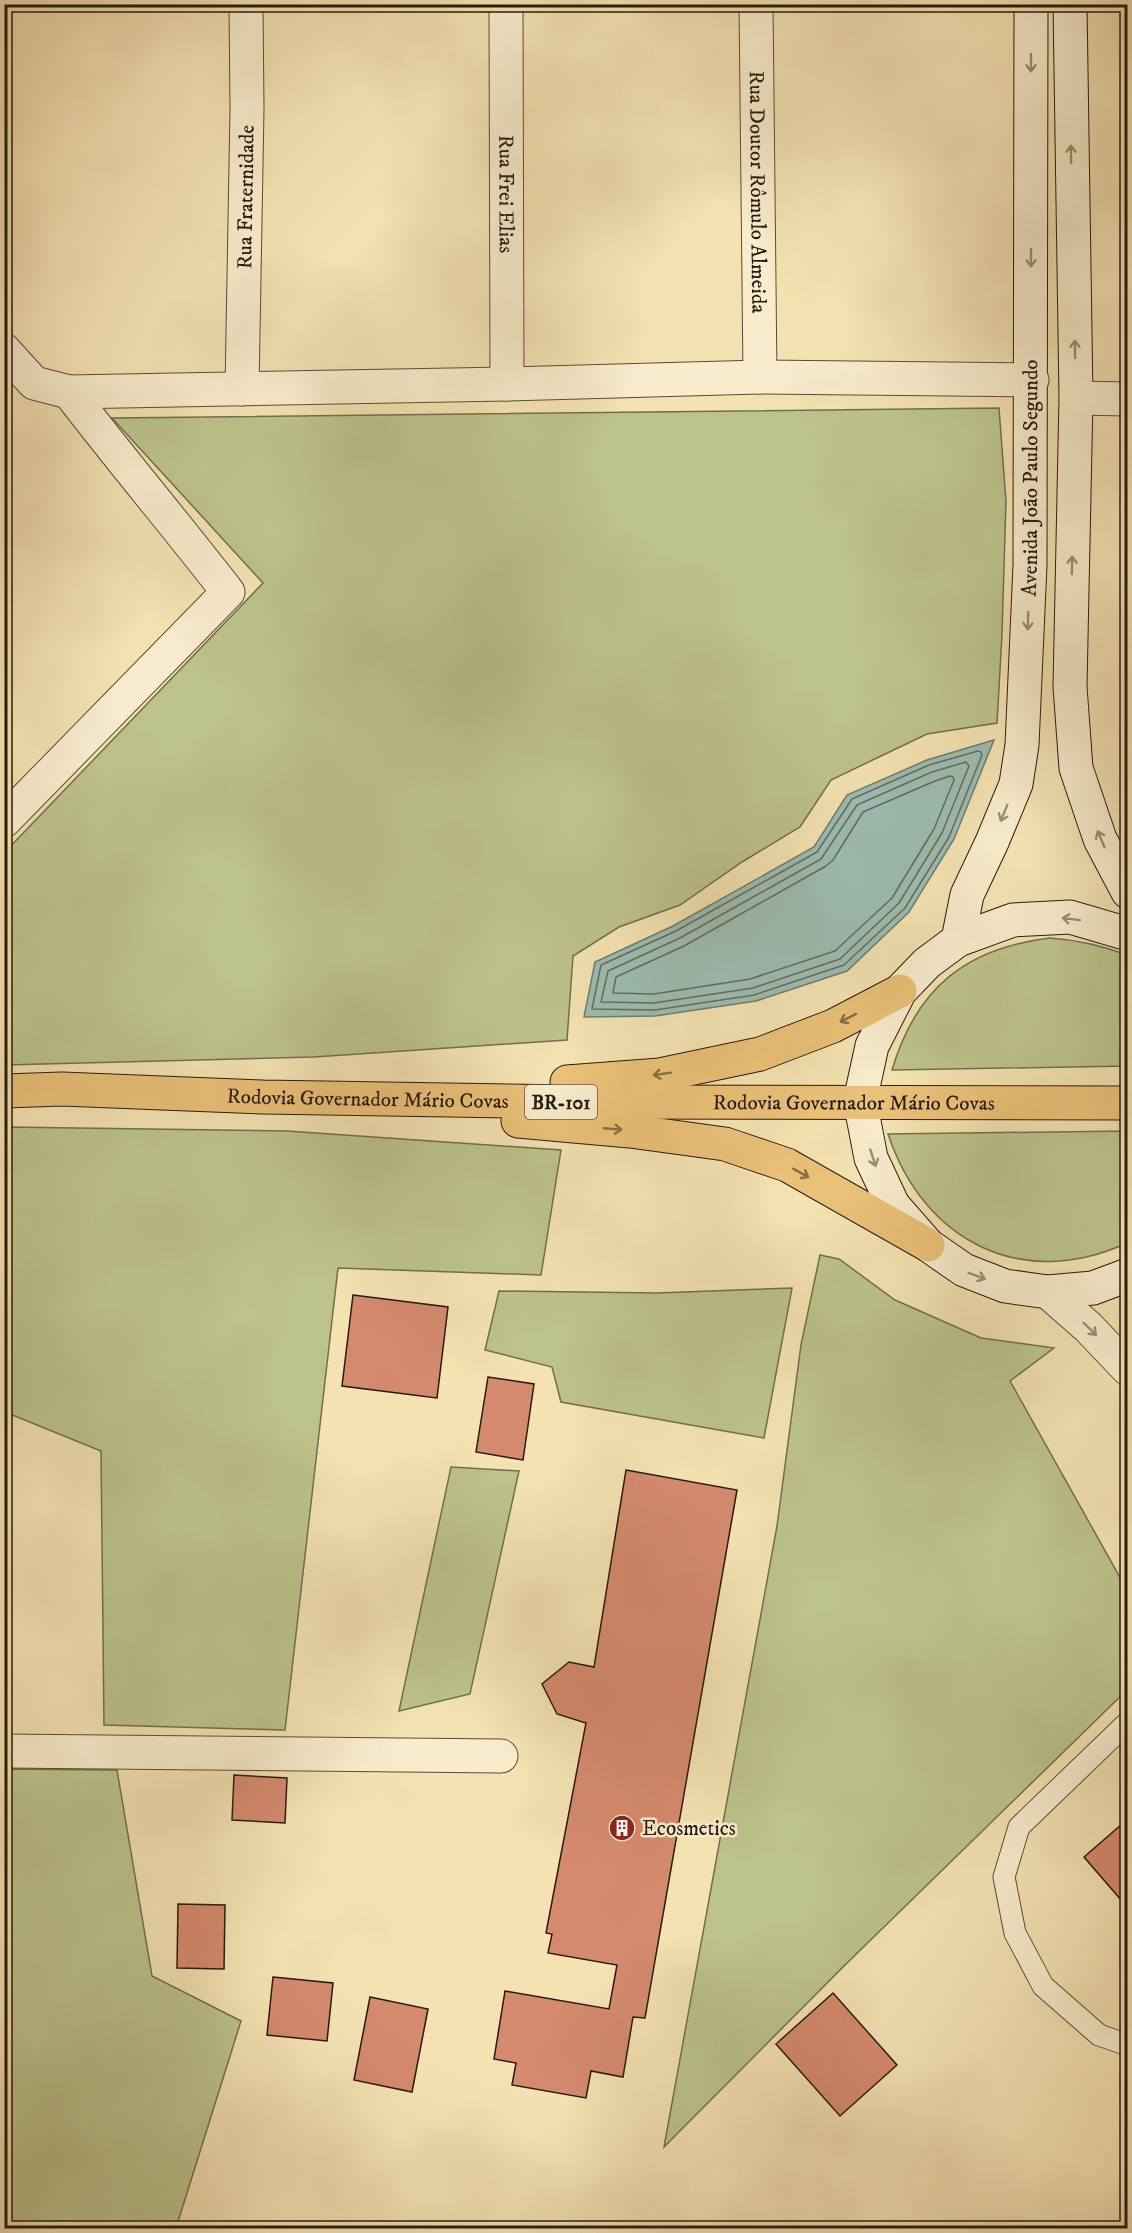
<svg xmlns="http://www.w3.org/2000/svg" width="1132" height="2233" viewBox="0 0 1132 2233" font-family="'IM FELL DW Pica',serif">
  <rect width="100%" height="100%" fill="#f4e2b1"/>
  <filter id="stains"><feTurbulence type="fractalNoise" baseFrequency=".00333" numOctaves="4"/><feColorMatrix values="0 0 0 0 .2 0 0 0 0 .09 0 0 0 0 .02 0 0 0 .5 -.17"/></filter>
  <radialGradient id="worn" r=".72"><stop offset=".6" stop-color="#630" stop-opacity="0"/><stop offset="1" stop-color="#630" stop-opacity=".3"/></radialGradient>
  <path fill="#bcc38a" stroke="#726e4d" stroke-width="1.5" d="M 999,408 L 1006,501 L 1002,634 L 997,723 L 927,734 L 831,780 L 800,827 L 742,862 L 680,905 L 619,927 L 573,956 L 567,1040 L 314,1057 L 5,1065 L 5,852 L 263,583 L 112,418 Z
    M 1050,938 C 1078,940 1101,945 1127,955 L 1127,1066 L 892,1070 C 916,989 965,948 1050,938 Z
    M 5,1127 L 287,1131 L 561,1150 L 541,1275 L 338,1268 L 285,1730 L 104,1725 L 101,1451 L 5,1412 Z
    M 1127,1131 L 1127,1243 C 1022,1291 924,1242 888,1134 Z
    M 820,1255 L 839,1259 L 895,1300 L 981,1338 L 1054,1348 L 1010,1381 L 1127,1590 L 1127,1690 L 845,1965 L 664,2147 L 777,1526 L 801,1345 Z
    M 792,1288 L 764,1438 L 561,1402 L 552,1367 L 485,1350 L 499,1291 L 657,1293 Z
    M 451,1467 L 519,1471 L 470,1694 L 399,1711 Z
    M 5,1769 L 117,1770 L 152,1976 L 241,2021 L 176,2228 L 9,2228 L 5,2226 Z"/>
  <path fill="#9cbdb2" stroke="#6d7c71" stroke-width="1.5" d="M 994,740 L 954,839 L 909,912 L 847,971 L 756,1001 L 655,1016 L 584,1017 L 595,962 L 673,926 L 814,847 L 847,795 L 927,760 Z"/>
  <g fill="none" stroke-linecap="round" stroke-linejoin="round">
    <path stroke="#626c61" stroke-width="1.5" d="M 978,751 L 981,752 L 982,755 L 949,837 L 905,908 L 844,965 L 754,995 L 655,1010 L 592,1009 L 601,965 L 676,931 L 817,852 L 852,799 L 929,765 Z
      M 966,762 L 969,766 L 942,833 L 899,903 L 840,959 L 753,988 L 654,1003 L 601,1002 L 608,971 L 680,938 L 821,859 L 857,805 L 932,772 Z
      M 950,776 L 953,777 L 954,780 L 934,829 L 892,898 L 835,951 L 750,979 L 654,994 L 613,993 L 616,977 L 684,946 L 826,866 L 833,860 L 863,812 L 935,781 Z"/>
  </g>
  <path fill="#d58a6d" stroke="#271a10" stroke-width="1.5" d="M 353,1295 L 448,1307 L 437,1398 L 342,1386 Z
    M 488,1377 L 534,1384 L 523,1460 L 476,1452 Z
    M 626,1470 L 737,1490 L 645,2018 L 633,2017 L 623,2077 L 591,2071 L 586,2098 L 512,2085 L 516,2063 L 494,2059 L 505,1991 L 609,2009 L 617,1965 L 548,1953 L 552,1934 L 546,1933 L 586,1723 L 557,1714 L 542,1684 L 569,1662 L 594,1667 Z
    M 234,1775 L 287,1778 L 285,1823 L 232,1820 Z
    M 1128,1819 L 1128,1908 L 1084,1857 Z
    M 178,1904 L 225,1905 L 224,1969 L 177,1968 Z
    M 273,1977 L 333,1983 L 327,2041 L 267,2035 Z
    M 833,1993 L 897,2065 L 840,2116 L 776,2044 Z
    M 370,1997 L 428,2009 L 412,2092 L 354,2080 Z"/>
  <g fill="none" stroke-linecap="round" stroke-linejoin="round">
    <g stroke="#5a4c38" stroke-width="23">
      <path id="service" d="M 1128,1722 L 1019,1827 L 1004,1877 L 1015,1933 L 1043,1986 L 1099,2035 L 1128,2045"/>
    </g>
    <g stroke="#5a4c38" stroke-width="35">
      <g id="minor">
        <path id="s1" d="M 506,4 L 507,384"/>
        <path id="s2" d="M 756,4 L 760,377"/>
        <path d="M 4,350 L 34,383 L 69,392"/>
        <path id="s3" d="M 242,389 L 247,109 L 246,4"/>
        <path d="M 1076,398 L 1128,399"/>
        <path d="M 4,821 L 228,592 C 176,525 121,460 69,392 L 507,384 L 760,377 L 1032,380"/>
        <path d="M 1048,1292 L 1088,1327 L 1128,1369"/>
        <path d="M 4,1751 L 501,1756"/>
      </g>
    </g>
    <g stroke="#271a10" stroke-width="35">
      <g id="secondary">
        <path d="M 1070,4 L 1076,398 L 1070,687 L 1076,768 L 1100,839 L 1128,892"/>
        <path d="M 1128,934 L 1070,917 L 1013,920 L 958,940 L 927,963 L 900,991 L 872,1046 L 860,1101 L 871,1158 L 893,1205 L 928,1245 L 964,1270 L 1005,1286 L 1048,1292 L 1093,1288 L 1128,1275"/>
        <path id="s4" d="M 958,940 L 967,895 L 992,842 L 1016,784 L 1022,745 L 1030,565 L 1031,4"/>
      </g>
    </g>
    <g stroke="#271a10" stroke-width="35">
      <g id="trunk">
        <path d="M 567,1082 L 660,1075 L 760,1054 L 833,1026 L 900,991"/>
        <path id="s5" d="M 4,1091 L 62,1089 L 263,1097 L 572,1102 L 1128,1103"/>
        <path d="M 518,1121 L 630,1131 L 725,1144 L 787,1165 L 928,1245"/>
      </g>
    </g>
    <use href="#service" stroke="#f8eccc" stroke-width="21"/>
    <use href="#minor" stroke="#f8eccc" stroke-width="33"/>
    <use href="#secondary" stroke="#f8eccc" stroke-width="33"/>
    <use href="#trunk" stroke="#eac178" stroke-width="33"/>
  </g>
  <defs><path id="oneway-shaft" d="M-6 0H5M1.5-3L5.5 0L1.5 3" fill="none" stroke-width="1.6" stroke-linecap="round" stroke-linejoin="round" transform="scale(1.5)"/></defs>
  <g stroke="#9a8e77">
    <use href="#oneway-shaft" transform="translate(1031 63) rotate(90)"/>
    <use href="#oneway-shaft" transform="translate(1071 154) rotate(-91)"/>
    <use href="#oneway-shaft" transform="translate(1031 258) rotate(90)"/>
    <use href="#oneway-shaft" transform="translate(1075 349) rotate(-91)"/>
    <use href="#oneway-shaft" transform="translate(1072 565) rotate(-89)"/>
    <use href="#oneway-shaft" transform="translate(1028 621) rotate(92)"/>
    <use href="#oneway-shaft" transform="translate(1004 813) rotate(112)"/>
    <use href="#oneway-shaft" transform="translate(1101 839) rotate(-113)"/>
    <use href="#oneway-shaft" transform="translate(1071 919) rotate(-173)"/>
    <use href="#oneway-shaft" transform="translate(873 1158) rotate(72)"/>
    <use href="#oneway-shaft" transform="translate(977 1276) rotate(21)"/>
    <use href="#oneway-shaft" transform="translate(1090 1329) rotate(44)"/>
  </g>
  <g stroke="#886e44">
    <use href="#oneway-shaft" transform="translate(848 1018) rotate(153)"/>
    <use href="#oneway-shaft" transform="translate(662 1074) rotate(171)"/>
    <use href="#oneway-shaft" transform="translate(613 1129) rotate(5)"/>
    <use href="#oneway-shaft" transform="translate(801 1173) rotate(29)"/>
  </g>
  <defs>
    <g id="building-disc" transform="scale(1.35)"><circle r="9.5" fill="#8f2418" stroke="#f8eccc"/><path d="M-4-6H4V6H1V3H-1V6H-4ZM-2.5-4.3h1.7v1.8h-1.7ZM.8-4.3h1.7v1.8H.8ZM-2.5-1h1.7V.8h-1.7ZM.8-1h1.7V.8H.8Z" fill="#fff"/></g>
  </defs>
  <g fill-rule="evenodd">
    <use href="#building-disc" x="622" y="1828"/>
  </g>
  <g text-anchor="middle" stroke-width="5" stroke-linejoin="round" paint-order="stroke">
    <rect fill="#f8eccc" stroke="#665948" stroke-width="1.5" x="525" y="1085" width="72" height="34" rx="4.5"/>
    <g font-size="20" font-weight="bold" fill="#271a10">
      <text x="561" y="1109">BR-101</text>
    </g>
    <g font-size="21" fill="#271a10" stroke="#f8eccc">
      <text dy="7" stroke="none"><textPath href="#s2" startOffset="188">Rua Doutor Rômulo Almeida</textPath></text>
      <text dy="7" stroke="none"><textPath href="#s1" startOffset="190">Rua Frei Elias</textPath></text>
      <text dy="7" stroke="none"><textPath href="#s3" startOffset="192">Rua Fraternidade</textPath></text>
      <text dy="7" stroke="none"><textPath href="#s4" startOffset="474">Avenida João Paulo Segundo</textPath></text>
      <text dy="7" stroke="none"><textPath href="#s5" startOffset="364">Rodovia Governador Mário Covas</textPath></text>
      <text dy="7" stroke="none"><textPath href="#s5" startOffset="850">Rodovia Governador Mário Covas</textPath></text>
    </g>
    <g font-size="21" fill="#271a10" stroke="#f8eccc" text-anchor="start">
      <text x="642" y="1835">Ecosmetics</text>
    </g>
  </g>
  <rect width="1132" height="2233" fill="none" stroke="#f4e2b1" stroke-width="24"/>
  <rect x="6" y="6" width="1120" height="2221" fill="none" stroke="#271a10" stroke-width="3"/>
  <rect x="12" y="12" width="1108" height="2209" fill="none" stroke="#271a10" stroke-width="1.5"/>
  <rect width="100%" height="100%" filter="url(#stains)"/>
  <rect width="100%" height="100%" fill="url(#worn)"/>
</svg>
